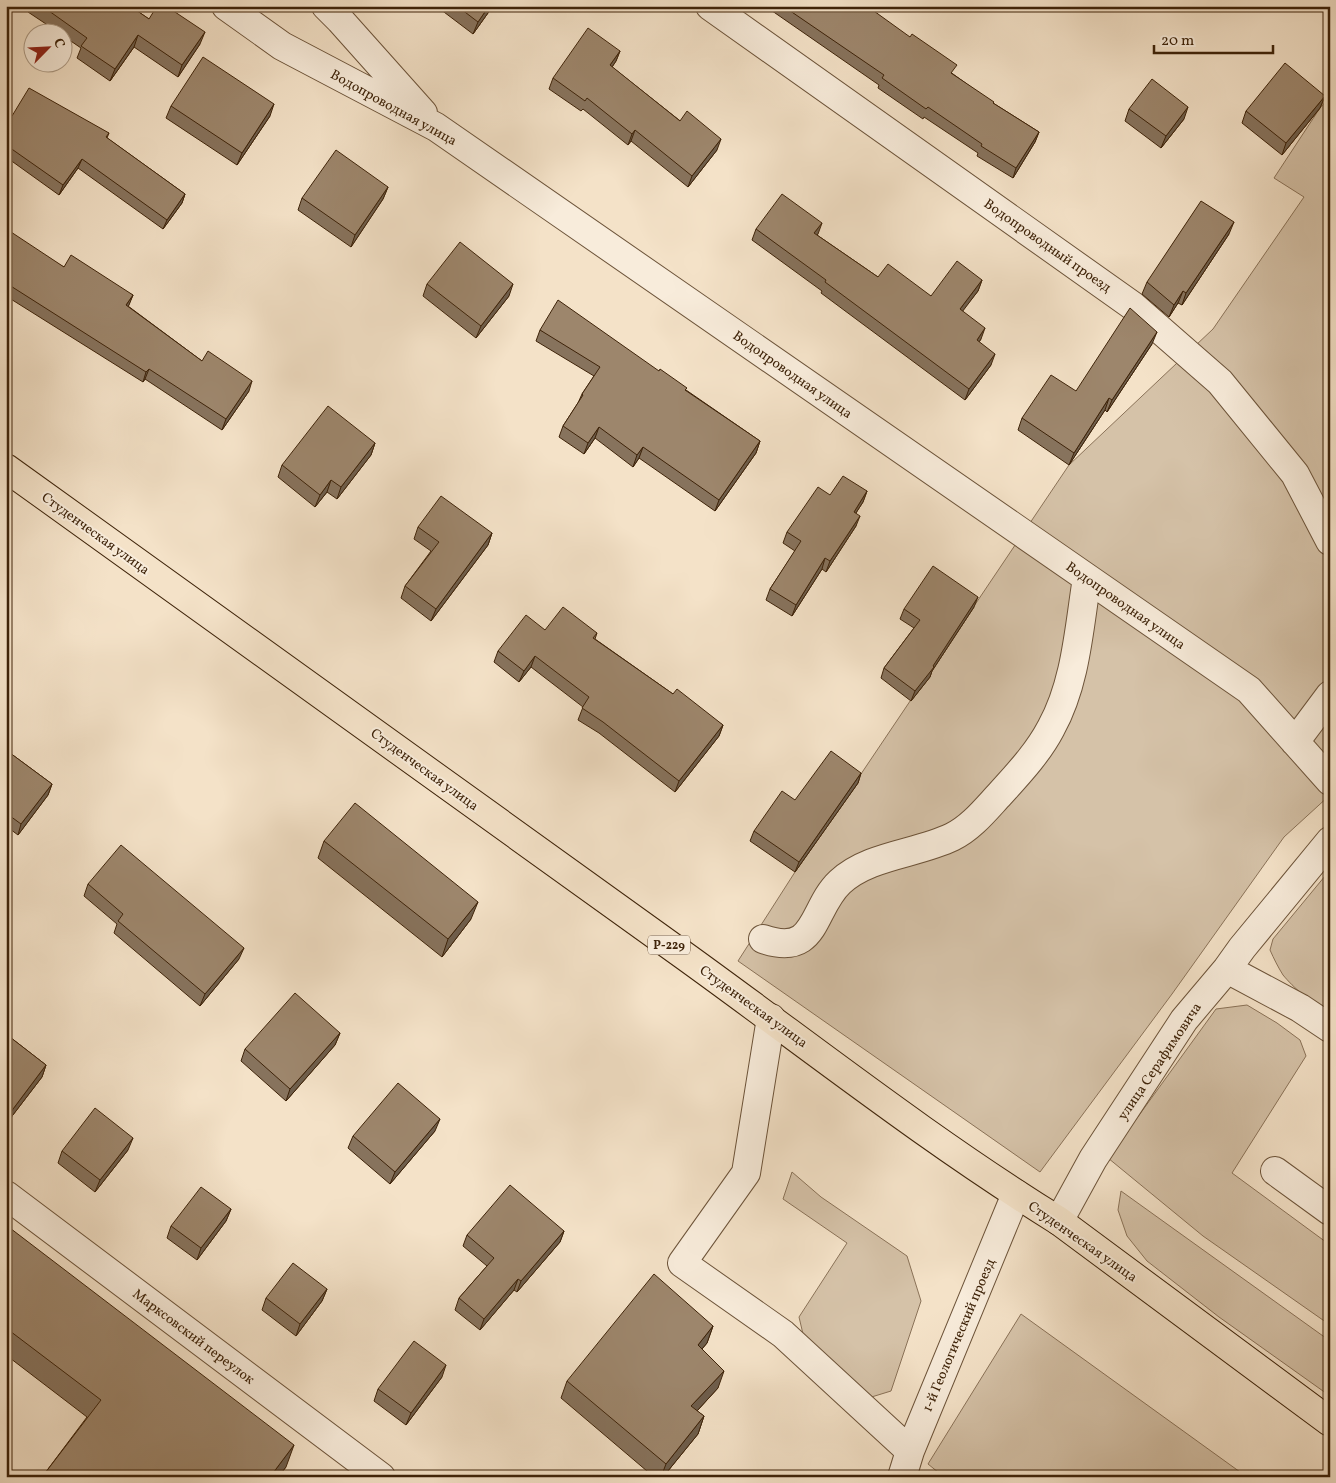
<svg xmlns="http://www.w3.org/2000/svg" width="1336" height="1483" viewBox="0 0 1336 1483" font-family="Vollkorn,serif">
  <rect width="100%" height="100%" fill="#f4e2c8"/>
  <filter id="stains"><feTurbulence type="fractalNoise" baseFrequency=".004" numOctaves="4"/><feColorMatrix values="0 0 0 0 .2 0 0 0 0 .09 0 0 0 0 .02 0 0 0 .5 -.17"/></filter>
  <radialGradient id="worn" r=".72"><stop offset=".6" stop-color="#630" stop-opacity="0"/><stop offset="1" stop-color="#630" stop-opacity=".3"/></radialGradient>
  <path fill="#d5c2a8" stroke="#8a7258" d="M 1330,97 L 1330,795 L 1284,837 L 1172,994 L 1040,1172 L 738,961 L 795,872 L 1069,465 L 1213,329 L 1304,197 L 1274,178 L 1320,108 Z
    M 1330,870 L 1330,1009 C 1315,1008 1292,986 1283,975 C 1278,967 1274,959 1270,950 L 1273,939 Z
    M 1247,1005 L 1277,1023 L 1300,1040 L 1306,1056 L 1232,1173 L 1330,1245 L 1330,1325 L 1203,1236 L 1108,1158 L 1216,1009 Z
    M 792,1172 L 821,1197 L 907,1256 L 921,1301 L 891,1391 L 865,1399 L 807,1351 L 799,1317 L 847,1243 L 783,1199 Z
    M 1121,1191 L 1330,1341 L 1330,1396 L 1219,1317 L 1147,1261 L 1127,1236 L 1118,1210 Z
    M 1021,1314 L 1247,1477 L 944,1477 L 928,1464 Z"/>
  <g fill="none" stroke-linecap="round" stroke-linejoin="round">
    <g stroke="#6c5339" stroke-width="30">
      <path id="minor" d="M 226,6 L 282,46 L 436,127 L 1249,690 L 1330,781
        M 326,6 L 340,20 L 423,113
        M 710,6 L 1133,306 L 1220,382 L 1295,474 L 1330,541
        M 1295,742 L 1330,695
        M 763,939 C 818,958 811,909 840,882 C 869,855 917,854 952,837 C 971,828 986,809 1000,794 C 1018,774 1038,753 1051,728 C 1076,683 1079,628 1087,578
        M 1227,969 L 1300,1008 L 1330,1028
        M 771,1018 L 746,1173 L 682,1263 L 783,1334 L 910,1451
        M 1275,1171 L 1330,1211
        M 6,1195 L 381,1477
        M 1059,1221 L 1093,1159 L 1184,1020 L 1227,969 L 1242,948 L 1330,841
        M 902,1477 L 910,1451 L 1016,1194"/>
    </g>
    <g stroke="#3e2309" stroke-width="30">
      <path id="major" d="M 6,468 C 232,630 457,792 682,954 C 807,1044 928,1140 1059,1221 L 1330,1422"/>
    </g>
    <use href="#minor" stroke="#f8ecdb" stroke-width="28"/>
    <use href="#major" stroke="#f4e2c8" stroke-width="28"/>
  </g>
  <path fill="#87735d" stroke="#3e2309" d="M 30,6 L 130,6 L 149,19 L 200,44 L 178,77 L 134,47 L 110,81 L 77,58 L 81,48 L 62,35 L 62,32 L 58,32 L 28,12 Z
    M 436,6 L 493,6 L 473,34 Z
    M 765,6 L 867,6 L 953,74 L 993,103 L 1039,132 L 1035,142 L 1013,178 L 977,156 L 978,153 L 924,117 L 923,119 L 878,88 L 879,85 Z
    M 620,51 L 616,61 L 612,67 L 717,150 L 688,187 L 631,141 L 628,145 L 583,109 L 581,111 L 549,89 L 553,78 Z
    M 1325,96 L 1320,108 L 1282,155 L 1242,123 L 1246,111 Z
    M 171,106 L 270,116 L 237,165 L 166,118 Z
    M 1129,109 L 1184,119 L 1161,148 L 1125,121 Z
    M 6,112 L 12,116 L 109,133 L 107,138 L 185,194 L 182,203 L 163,229 L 78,168 L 59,195 L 6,157 Z
    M 388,187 L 383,199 L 351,247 L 298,210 L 302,198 Z
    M 756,229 L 818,234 L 817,235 L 878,277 L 931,296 L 982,280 L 978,291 L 962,311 L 981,339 L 979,342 L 991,365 L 965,400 L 821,293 L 822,291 L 752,240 Z
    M 1229,234 L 1182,305 L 1178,303 L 1169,317 L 1142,294 L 1147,282 Z
    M 6,240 L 64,267 L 133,295 L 128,306 L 202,361 L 249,391 L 222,430 L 145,379 L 143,382 L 6,296 Z
    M 427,284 L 509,296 L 476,338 L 423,296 Z
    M 540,330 L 686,390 L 760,441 L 756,453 L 715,511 L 639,458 L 633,467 L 595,438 L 584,454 L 559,437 L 563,426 L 578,403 L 582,394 L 594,376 L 536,341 Z
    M 1152,344 L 1107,412 L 1105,410 L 1069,465 L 1018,430 L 1022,418 L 1076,391 Z
    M 375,443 L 371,455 L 337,499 L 327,492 L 315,507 L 278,477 L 282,465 Z
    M 867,491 L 863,502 L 856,513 L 856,526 L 826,572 L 822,569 L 792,616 L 766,600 L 770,589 L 795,551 L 783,543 L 787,532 L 830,495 Z
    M 418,527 L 492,533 L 488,545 L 431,621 L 401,598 L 405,586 L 431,551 L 414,539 Z
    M 974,607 L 932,671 L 930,677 L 911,701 L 881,678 L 884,668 L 914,628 L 900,619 L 904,609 Z
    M 545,630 L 597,633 L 595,639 L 673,694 L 723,725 L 719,736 L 675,792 L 599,733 L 578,720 L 583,707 L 531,667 L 519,682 L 494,662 L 498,651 Z
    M 6,750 L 52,784 L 48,795 L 18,835 L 6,826 Z
    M 861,773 L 858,783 L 795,872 L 750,841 L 754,831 Z
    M 324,841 L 471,919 L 442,957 L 318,858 Z
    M 88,884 L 239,959 L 200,1006 L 114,933 L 117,924 L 84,896 Z
    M 340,1033 L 335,1045 L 286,1101 L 241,1061 L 245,1049 Z
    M 6,1034 L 46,1065 L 42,1077 L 6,1124 Z
    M 435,1131 L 390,1184 L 348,1148 L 353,1136 Z
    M 128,1150 L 95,1192 L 58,1163 L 62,1151 Z
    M 231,1209 L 226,1221 L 197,1260 L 167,1238 L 171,1226 Z
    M 6,1225 L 286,1467 L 278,1477 L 42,1477 L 87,1417 L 6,1355 Z
    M 564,1231 L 560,1242 L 517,1292 L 514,1290 L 480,1330 L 455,1310 L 459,1298 L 487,1266 L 463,1246 L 467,1235 Z
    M 327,1289 L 322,1301 L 296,1336 L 262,1310 L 266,1298 Z
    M 713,1326 L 707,1343 L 702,1349 L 718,1388 L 697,1411 L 704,1416 L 698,1434 L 663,1477 L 654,1477 L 561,1398 L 567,1381 Z
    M 442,1377 L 406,1425 L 374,1401 L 378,1389 Z"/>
  <path fill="#6e5e4c" stroke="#3e2309" d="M 489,6 L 493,6 L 473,34 L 478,22 Z
    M 205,32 L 200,44 L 178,77 L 182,65 Z
    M 138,35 L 134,47 L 110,81 L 115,69 Z
    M 620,51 L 616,61 L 606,76 L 610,65 Z
    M 1325,96 L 1320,108 L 1282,155 L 1286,143 Z
    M 274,104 L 270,116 L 237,165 L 242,153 Z
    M 1188,107 L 1184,119 L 1161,148 L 1166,136 Z
    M 635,130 L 631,141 L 628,145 L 632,134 Z
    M 1039,132 L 1035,142 L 1013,178 L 1016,168 Z
    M 721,139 L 717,150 L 688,187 L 692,176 Z
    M 82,159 L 78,168 L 59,195 L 63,185 Z
    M 388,187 L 383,199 L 351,247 L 355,235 Z
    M 185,194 L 182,203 L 163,229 L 167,220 Z
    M 1234,222 L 1229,234 L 1182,305 L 1186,293 Z
    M 822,223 L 818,234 L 810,244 L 814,233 Z
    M 982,280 L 978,291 L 956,320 L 960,309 Z
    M 513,284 L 509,296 L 476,338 L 481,326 Z
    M 1183,291 L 1178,303 L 1169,317 L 1174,305 Z
    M 133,295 L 129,305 L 123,315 L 126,305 Z
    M 985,328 L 981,339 L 973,351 L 977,340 Z
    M 1157,332 L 1152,344 L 1107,412 L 1112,400 Z
    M 995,354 L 991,365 L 965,400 L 969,389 Z
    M 149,369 L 145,379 L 143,382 L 146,372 Z
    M 252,381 L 249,391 L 222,430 L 226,419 Z
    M 1109,398 L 1105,410 L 1069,465 L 1074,453 Z
    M 599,427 L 595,438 L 584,454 L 588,443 Z
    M 760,441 L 756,453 L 715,511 L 719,500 Z
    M 375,443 L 371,455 L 337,499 L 341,487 Z
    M 643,447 L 639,458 L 633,467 L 637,455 Z
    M 331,480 L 327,492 L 315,507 L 320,495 Z
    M 867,491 L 863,502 L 850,522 L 854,512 Z
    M 860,516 L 856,526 L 826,572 L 830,561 Z
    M 492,533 L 488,545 L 431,621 L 436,609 Z
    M 825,558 L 822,569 L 792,616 L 796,605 Z
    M 978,597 L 974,607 L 932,671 L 930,677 L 911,701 L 915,691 Z
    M 535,656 L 531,667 L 519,682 L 524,671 Z
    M 723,725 L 719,736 L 675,792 L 679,781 Z
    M 861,773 L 858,783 L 795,872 L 799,862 Z
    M 52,784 L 48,795 L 18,835 L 21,824 Z
    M 478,902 L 471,919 L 442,957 L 448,939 Z
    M 244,948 L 239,959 L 200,1006 L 205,994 Z
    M 340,1033 L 335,1045 L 286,1101 L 290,1089 Z
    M 46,1065 L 42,1077 L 6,1124 L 10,1113 Z
    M 440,1119 L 435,1131 L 390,1184 L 395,1172 Z
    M 133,1138 L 128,1150 L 95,1192 L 100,1180 Z
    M 231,1209 L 226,1221 L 197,1260 L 201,1248 Z
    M 564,1231 L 560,1242 L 517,1292 L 521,1281 Z
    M 518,1279 L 514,1290 L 480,1330 L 484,1319 Z
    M 327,1289 L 322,1301 L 296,1336 L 300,1324 Z
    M 713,1326 L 707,1343 L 691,1362 L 698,1345 Z
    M 446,1365 L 442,1377 L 406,1425 L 411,1413 Z
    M 724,1371 L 718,1388 L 685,1424 L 691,1406 Z
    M 704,1416 L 698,1434 L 663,1477 L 661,1477 L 666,1464 Z
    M 294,1445 L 286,1467 L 278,1477 L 270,1477 Z"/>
  <path fill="#9d866c" stroke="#3e2309" d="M 42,6 L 130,6 L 149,19 L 157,6 L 166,6 L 205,32 L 182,65 L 138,35 L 115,69 L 81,46 L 87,38 Z
    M 457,6 L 489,6 L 478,22 Z
    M 783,6 L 867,6 L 910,37 L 912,34 L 957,65 L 951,73 L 994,102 L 993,103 L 1039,132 L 1016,168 L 981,146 L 982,144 L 928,107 L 926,109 L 882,78 L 884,75 Z
    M 588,28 L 620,51 L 610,65 L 680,121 L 687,111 L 721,139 L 692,176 L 635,130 L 632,134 L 587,98 L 585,101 L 553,78 Z
    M 203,57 L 274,104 L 242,153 L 171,106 Z
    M 1285,63 L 1325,96 L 1286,143 L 1246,111 Z
    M 1152,79 L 1188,107 L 1166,136 L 1129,109 Z
    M 29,88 L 109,133 L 106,137 L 185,194 L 167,220 L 82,159 L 63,185 L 6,145 L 6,112 L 12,116 Z
    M 336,150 L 388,187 L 355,235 L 302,198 Z
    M 782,194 L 822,223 L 814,233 L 878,277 L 888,264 L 931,296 L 957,261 L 982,280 L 960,309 L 985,328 L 977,340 L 995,354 L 969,389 L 825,282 L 826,280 L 756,229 Z
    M 1201,201 L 1234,222 L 1186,293 L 1183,291 L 1174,305 L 1147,282 Z
    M 11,232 L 64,267 L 71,255 L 133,295 L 126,305 L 202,361 L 208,351 L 252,381 L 226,419 L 149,369 L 146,372 L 6,283 L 6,240 Z
    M 460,242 L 513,284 L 481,326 L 427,284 Z
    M 558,300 L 659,371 L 660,369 L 687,388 L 685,390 L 760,441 L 719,500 L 643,447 L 637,455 L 599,427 L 588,443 L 563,426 L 583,395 L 582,394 L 600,367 L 540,330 Z
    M 1130,308 L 1157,332 L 1112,400 L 1109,398 L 1074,453 L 1022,418 L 1051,375 L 1076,391 Z
    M 328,406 L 375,443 L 341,487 L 331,480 L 320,495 L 282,465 Z
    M 843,476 L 867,491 L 854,512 L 860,516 L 830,561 L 825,558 L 796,605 L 770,589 L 801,541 L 787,532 L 818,487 L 830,495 Z
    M 441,496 L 492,533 L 436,609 L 405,586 L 439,542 L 418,527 Z
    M 933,566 L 978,597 L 933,666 L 934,667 L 915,691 L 884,668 L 920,620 L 904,609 Z
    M 563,607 L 597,633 L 593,638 L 673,694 L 677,689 L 723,725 L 679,781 L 603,722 L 582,708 L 589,697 L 535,656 L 524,671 L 498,651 L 526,615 L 545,630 Z
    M 6,750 L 52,784 L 21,824 L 6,813 Z
    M 831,751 L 861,773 L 799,862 L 754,831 L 782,791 L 795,800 Z
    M 355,803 L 478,902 L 448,939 L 324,841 Z
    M 121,845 L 244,948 L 205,994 L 118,921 L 123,914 L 88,884 Z
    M 295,993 L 340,1033 L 290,1089 L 245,1049 Z
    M 6,1034 L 46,1065 L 10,1113 L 6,1111 Z
    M 398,1083 L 440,1119 L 395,1172 L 353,1136 Z
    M 95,1108 L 133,1138 L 100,1180 L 62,1151 Z
    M 510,1185 L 564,1231 L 521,1281 L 518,1279 L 484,1319 L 459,1298 L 494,1258 L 467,1235 Z
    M 201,1187 L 231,1209 L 201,1248 L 171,1226 Z
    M 6,1225 L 294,1445 L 270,1477 L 42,1477 L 101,1400 L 6,1328 Z
    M 293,1263 L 327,1289 L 300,1324 L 266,1298 Z
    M 654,1274 L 713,1326 L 698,1345 L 724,1371 L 691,1406 L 704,1416 L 666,1464 L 567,1381 Z
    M 414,1341 L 446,1365 L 411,1413 L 378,1389 Z"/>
  <g text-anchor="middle" stroke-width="4" stroke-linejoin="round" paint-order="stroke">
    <rect fill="#f8ecdb" stroke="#765f48" stroke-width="1" x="648" y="935.5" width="42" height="19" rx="4"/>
    <g font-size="12" font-weight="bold" fill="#3e2309">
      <text x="669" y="949">Р-229</text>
    </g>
    <g font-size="14" fill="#3e2309" stroke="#f8ecdb">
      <text transform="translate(394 107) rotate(29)" y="5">Водопроводная улица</text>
      <text transform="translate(1048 245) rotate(35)" y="5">Водопроводный проезд</text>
      <text transform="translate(793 374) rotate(35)" y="5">Водопроводная улица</text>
      <text transform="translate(96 533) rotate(36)" y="5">Студенческая улица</text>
      <text transform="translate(1126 605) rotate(35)" y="5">Водопроводная улица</text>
      <text transform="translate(425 769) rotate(36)" y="5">Студенческая улица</text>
      <text transform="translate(754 1006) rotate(36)" y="5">Студенческая улица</text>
      <text transform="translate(1159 1061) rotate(-56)" y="5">улица Серафимовича</text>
      <text transform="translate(1083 1241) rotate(35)" y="5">Студенческая улица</text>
      <text transform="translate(958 1335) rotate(-67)" y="5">1-й Геологический проезд</text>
      <text transform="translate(194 1336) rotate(37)" y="5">Марксовский переулок</text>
    </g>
  </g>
  <rect width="1336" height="1483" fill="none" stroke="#f4e2c8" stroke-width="25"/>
  <rect x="8" y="8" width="1321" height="1468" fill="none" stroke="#3e2309" stroke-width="2.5"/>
  <rect x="12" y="12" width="1311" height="1458" fill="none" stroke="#3e2309"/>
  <g transform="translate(48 48) rotate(66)"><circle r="24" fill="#f8ecdb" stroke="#ae9c87"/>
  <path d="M0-4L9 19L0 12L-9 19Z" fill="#8f2418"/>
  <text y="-8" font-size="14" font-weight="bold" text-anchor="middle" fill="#3e2309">С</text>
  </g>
  <path d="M1154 45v8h119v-8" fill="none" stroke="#3e2309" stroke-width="2.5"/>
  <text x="1161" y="45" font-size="15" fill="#3e2309" stroke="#f8ecdb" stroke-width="4" paint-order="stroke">20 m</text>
  <rect width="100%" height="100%" filter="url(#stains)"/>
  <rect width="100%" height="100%" fill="url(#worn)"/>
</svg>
